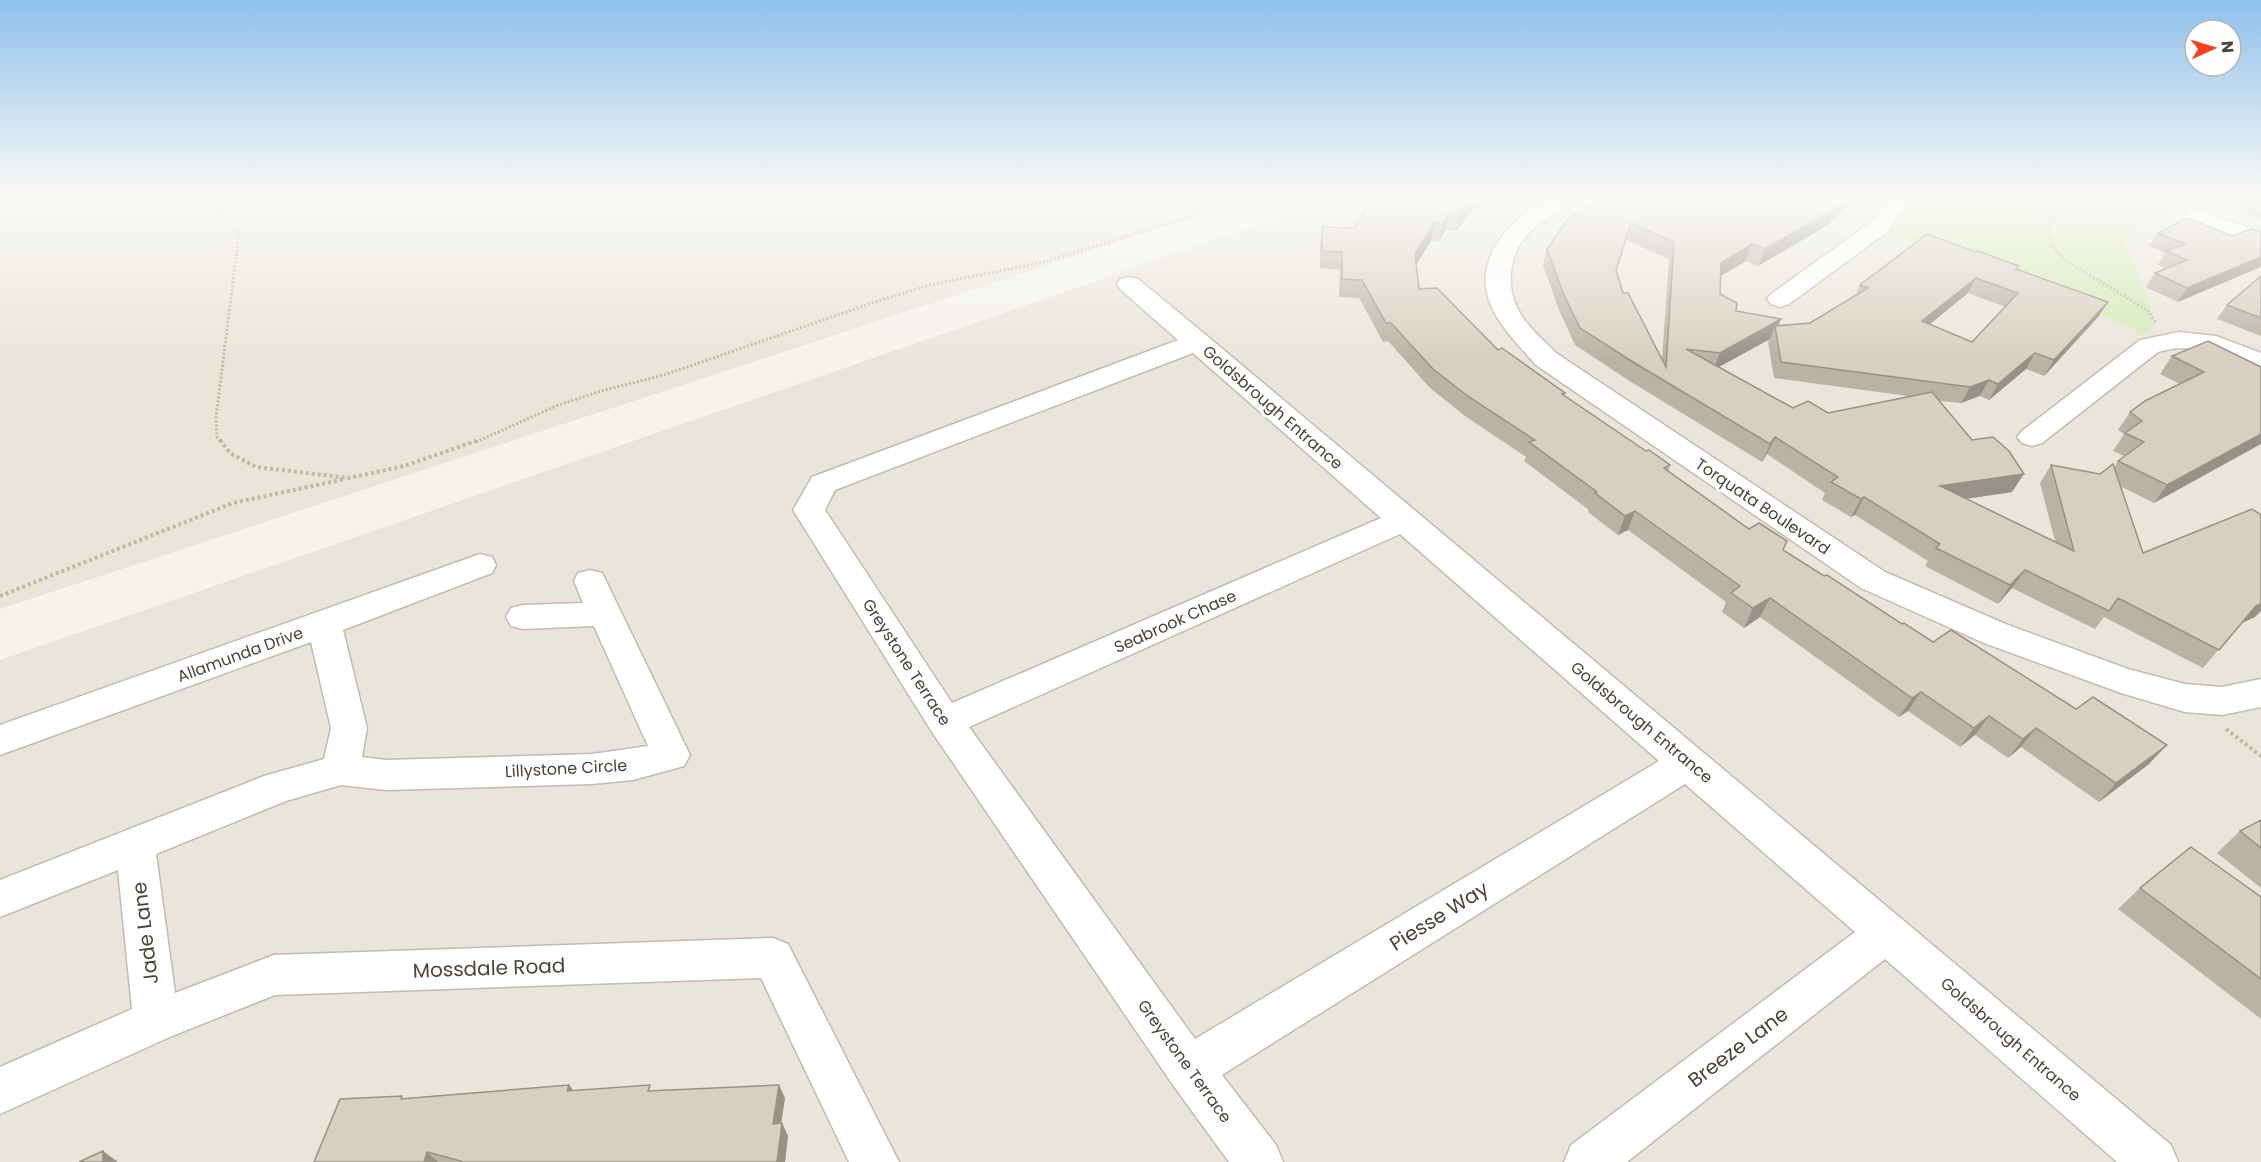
<svg xmlns="http://www.w3.org/2000/svg" width="2261" height="1162" viewBox="0 0 2261 1162" font-family="Poppins,sans-serif">
  <rect width="100%" height="100%" fill="#f6f3ec"/>
  <path fill="#eae5da" d="M 0,198 L 1237,198 L 1152,231 L 0,609 Z
    M 1336,198 L 2261,198 L 2261,1162 L 0,1162 L 0,660 Z"/>
  <path fill="#d2eab5" d="M 1911,198 L 2143,198 L 2157,204 L 2123,242 L 2141,282 L 2156,324 L 2143,334 L 2104,316 L 1885,233 Z"/>
  <g fill="none" stroke-linecap="round" stroke-linejoin="round">
    <g stroke="#c2bbae" stroke-width="3">
      <path id="street" d="M 1547,198 L 1573,198 C 1564,211 1545,219 1533,229 C 1508,251 1504,287 1521,315 C 1530,329 1544,341 1556,353 L 1885,572 L 2008,625 L 2128,669 L 2185,684 L 2222,687 L 2261,679 L 2261,707 L 2222,715 L 2185,712 L 2121,693 L 1984,643 L 1861,588 L 1536,365 C 1521,348 1504,331 1493,310 C 1469,262 1508,221 1547,198 Z
        M 1889,198 L 1911,198 L 1887,232 L 1789,304 L 1780,307 L 1771,304 L 1767,299 L 1771,294 L 1871,222 Z
        M 2196,209 L 2261,232 L 2261,247 L 2188,221 L 2184,216 L 2188,211 Z
        M 1129,277 L 1138,279 L 1207,336 L 2171,1145 L 2178,1162 L 2117,1162 L 1885,959 L 1627,1162 L 1564,1162 L 1571,1145 L 1855,932 L 1685,784 L 1222,1075 L 1276,1145 L 1283,1162 L 1229,1162 L 1173,1085 L 932,732 L 793,510 L 812,477 L 1178,340 L 1120,289 L 1117,284 L 1120,279 ZM 1193,353 L 1381,518 L 952,703 L 825,510 L 835,490 ZM 1400,534 L 1659,761 L 1195,1039 L 969,727 Z
        M 2179,332 L 2216,336 L 2261,353 L 2261,371 C 2222,361 2202,339 2158,352 L 2042,443 L 2032,446 L 2022,443 L 2017,437 L 2022,431 L 2140,340 Z
        M 480,554 L 492,557 L 496,565 L 492,573 L 343,630 L 367,728 L 362,757 L 386,760 L 592,754 L 648,746 L 594,626 L 523,629 L 511,626 L 506,617 L 511,608 L 523,605 L 583,603 L 574,581 L 578,573 L 590,570 L 602,573 L 606,581 L 690,755 L 684,766 L 633,780 L 592,784 L 386,790 L 341,785 L 286,801 L 156,854 L 175,993 L 274,955 L 773,938 L 788,944 L 899,1162 L 849,1162 L 761,978 L 275,995 L 172,1036 L 0,1114 L 0,1067 L 132,1009 L 118,870 L 0,917 L 0,880 L 264,776 L 324,759 L 331,728 L 311,642 L 0,755 L 0,725 Z"/>
    </g>
    <path stroke="#c4b79f" stroke-width="3" stroke-dasharray="2 2" stroke-linecap="butt" d="M 214,198 L 219,210 L 239,234 L 216,417 L 217,437 L 221,442
      M 2050,198 L 2057,211 L 2048,230 L 2052,246 L 2066,261 L 2147,310 L 2156,323
      M 2068,198 L 2106,206 L 2171,214
      M 476,442 L 556,406 L 601,391 L 664,375 L 875,302 L 930,285 L 1044,262 L 1251,198"/>
    <path stroke="#c4b79f" stroke-width="4" stroke-dasharray="3 3" stroke-linecap="butt" d="M 220,440 L 230,453 L 256,467 L 349,478 L 404,466 L 479,440
      M 0,596 L 233,503 L 345,479
      M 2226,729 L 2261,756"/>
    <use href="#street" fill="#fff" fill-rule="evenodd"/>
  </g>
  <path fill="#bab2a6" fill-rule="evenodd" d="M 2218,198 L 2261,198 L 2261,218 L 2230,204 L 2232,202 Z
    M 1490,201 L 1473,209 L 1456,231 L 1446,229 L 1439,241 L 1431,240 L 1416,265 L 1419,289 L 1498,350 L 1565,393 L 1564,396 L 1646,451 L 1670,465 L 1668,471 L 1749,529 L 1824,576 L 1933,642 L 2149,764 L 2099,802 L 2021,747 L 2008,758 L 1975,735 L 1960,747 L 1908,711 L 1899,717 L 1760,617 L 1744,628 L 1722,612 L 1726,602 L 1628,530 L 1618,535 L 1588,512 L 1589,510 L 1524,461 L 1526,457 L 1465,416 L 1430,388 L 1388,341 L 1383,342 L 1359,298 L 1339,297 L 1340,270 L 1320,268 L 1320,244 L 1322,227 L 1354,228 L 1380,202 Z
    M 1568,219 L 1828,225 L 1758,266 L 1746,261 L 1720,276 L 1720,294 L 1736,311 L 1781,319 L 1778,325 L 1810,323 L 1855,296 L 1860,285 L 2017,269 L 2108,302 L 2098,317 L 2044,376 L 2026,369 L 1989,400 L 1980,396 L 1961,403 L 1939,401 L 2012,492 L 1966,499 L 2055,541 L 2040,483 L 2051,465 L 2100,474 L 2114,467 L 2118,461 L 2124,456 L 2113,451 L 2124,434 L 2118,430 L 2130,412 L 2180,384 L 2160,374 L 2172,356 L 2261,367 L 2154,503 L 2120,486 L 2143,553 L 2255,617 L 2241,623 L 2203,668 L 2104,617 L 2095,629 L 2012,588 L 1998,604 L 1925,566 L 1928,561 L 1855,515 L 1851,517 L 1822,500 L 1825,493 L 1767,454 L 1762,462 L 1628,380 L 1575,345 L 1559,310 L 1543,265 L 1547,249 ZM 1626,240 L 1669,259 L 1662,359 L 1623,293 L 1616,271 ZM 1968,293 L 2005,307 L 1972,342 L 1930,324 ZM 1770,339 L 1768,342 L 1774,378 L 1908,396 L 1828,413 L 1793,408 L 1719,367 Z
    M 2158,233 L 2232,236 L 2178,302 L 2146,287 L 2155,273 L 2166,268 L 2158,265 L 2165,253 L 2149,246 Z
    M 2261,276 L 2261,336 L 2217,319 L 2227,305 Z
    M 2261,820 L 2261,888 L 2217,853 L 2240,831 Z
    M 2140,888 L 2261,897 L 2261,1019 L 2118,909 Z
    M 569,1085 L 573,1090 L 653,1091 L 785,1098 L 781,1123 L 782,1123 L 788,1136 L 785,1162 L 314,1162 L 405,1098 Z"/>
  <path fill="#979187" d="M 1472,198 L 1491,198 L 1490,201 L 1473,209 L 1456,231 L 1459,214 Z
    M 1846,198 L 1855,198 L 1828,225 L 1758,266 L 1765,249 Z
    M 1449,211 L 1446,229 L 1439,241 L 1443,224 Z
    M 1435,222 L 1431,240 L 1412,272 L 1415,254 Z
    M 1752,244 L 1746,261 L 1714,280 L 1721,263 Z
    M 2261,257 L 2261,267 L 2178,302 L 2187,288 Z
    M 1976,278 L 1968,293 L 1914,337 L 1922,321 Z
    M 2108,302 L 2098,317 L 2044,376 L 2054,360 Z
    M 1781,319 L 1776,331 L 1775,326 L 1770,339 L 1713,370 L 1720,353 Z
    M 2035,353 L 2026,369 L 1989,400 L 1998,384 Z
    M 1989,380 L 1980,396 L 1961,403 L 1970,387 Z
    M 2261,434 L 2261,444 L 2154,503 L 2167,485 Z
    M 1775,437 L 1767,454 L 1762,462 L 1770,444 Z
    M 2024,474 L 2012,492 L 1930,504 L 1940,486 Z
    M 1864,497 L 1855,515 L 1851,517 L 1861,499 Z
    M 1635,511 L 1628,530 L 1618,535 L 1625,516 Z
    M 2025,570 L 2012,588 L 1998,604 L 2010,585 Z
    M 1770,598 L 1760,617 L 1744,628 L 1753,608 Z
    M 2261,604 L 2261,611 L 2255,617 L 2240,624 L 2246,611 Z
    M 1921,692 L 1908,711 L 1899,717 L 1912,698 Z
    M 1989,716 L 1975,735 L 1960,747 L 1974,728 Z
    M 2036,728 L 2021,747 L 2008,758 L 2023,739 Z
    M 2167,745 L 2149,764 L 2099,802 L 2116,783 Z
    M 569,1085 L 578,1098 L 567,1091 Z
    M 779,1085 L 785,1098 L 779,1137 L 773,1124 Z
    M 782,1123 L 788,1136 L 785,1162 L 777,1162 Z
    M 103,1151 L 118,1162 L 103,1162 Z
    M 427,1152 L 438,1162 L 424,1162 Z"/>
  <path fill="#d8cfc1" stroke="#979187" stroke-width="1.5" fill-rule="evenodd" d="M 1384,198 L 1472,198 L 1459,214 L 1449,211 L 1443,224 L 1435,222 L 1415,254 L 1419,289 L 1437,288 L 1498,350 L 1502,348 L 1565,393 L 1562,394 L 1646,451 L 1649,450 L 1670,465 L 1664,468 L 1749,529 L 1759,523 L 1787,541 L 1783,550 L 1824,576 L 1827,575 L 1902,624 L 1904,623 L 1933,642 L 1951,630 L 2076,709 L 2093,697 L 2167,745 L 2116,783 L 2036,728 L 2023,739 L 1989,716 L 1974,728 L 1921,692 L 1912,698 L 1770,598 L 1753,608 L 1731,593 L 1740,586 L 1635,511 L 1625,516 L 1595,493 L 1597,492 L 1529,442 L 1535,440 L 1469,397 L 1433,369 L 1391,323 L 1386,323 L 1362,280 L 1342,279 L 1342,252 L 1322,251 L 1322,227 L 1354,228 L 1371,200 L 1380,202 Z
    M 1605,198 L 1846,198 L 1835,209 L 1765,249 L 1752,244 L 1721,263 L 1720,294 L 1737,303 L 1736,311 L 1781,319 L 1720,353 L 1686,349 L 1793,408 L 1808,401 L 1828,413 L 1932,392 L 1972,440 L 1993,437 L 2009,451 L 2024,474 L 1940,486 L 2074,551 L 2051,465 L 2100,474 L 2113,464 L 2143,553 L 2252,509 L 2261,515 L 2261,604 L 2256,606 L 2219,650 L 2118,598 L 2109,611 L 2025,570 L 2010,585 L 1936,548 L 1940,544 L 1864,497 L 1861,499 L 1831,482 L 1838,477 L 1775,437 L 1770,444 L 1633,362 L 1580,328 L 1563,293 L 1547,249 L 1568,219 ZM 1631,223 L 1674,242 L 1666,367 L 1628,293 L 1623,293 L 1616,270 Z
    M 2254,198 L 2261,198 L 2261,201 Z
    M 2187,218 L 2232,236 L 2251,229 L 2261,232 L 2261,257 L 2187,288 L 2155,273 L 2187,260 L 2166,251 L 2185,244 L 2158,233 Z
    M 1927,234 L 1976,252 L 1978,251 L 2019,266 L 2016,269 L 2108,302 L 2054,360 L 2035,353 L 1998,384 L 1989,380 L 1970,387 L 1781,362 L 1775,326 L 1810,323 L 1868,288 L 1860,285 ZM 1976,278 L 2018,293 L 1972,342 L 1922,321 Z
    M 2261,276 L 2261,318 L 2227,305 Z
    M 2208,341 L 2261,367 L 2261,434 L 2167,485 L 2118,461 L 2144,442 L 2125,433 L 2142,421 L 2130,412 L 2145,401 L 2204,372 L 2172,356 Z
    M 2261,820 L 2261,848 L 2240,831 Z
    M 2191,847 L 2261,897 L 2261,979 L 2140,888 Z
    M 569,1085 L 567,1091 L 650,1085 L 648,1091 L 779,1085 L 773,1124 L 782,1123 L 777,1162 L 461,1162 L 461,1161 L 427,1152 L 424,1162 L 314,1162 L 340,1099 L 402,1096 L 401,1099 Z
    M 103,1151 L 103,1162 L 79,1162 Z"/>
  <linearGradient id="sky" x2="0" y2="1"><stop stop-color="#8fc1ec"/><stop offset="0.55" stop-color="#fbfaf6"/><stop offset="1" stop-color="#fbfaf6" stop-opacity="0"/></linearGradient>
  <rect width="2261" height="360" fill="url(#sky)"/>
  <g text-anchor="middle" stroke-width="6" stroke-linejoin="round" paint-order="stroke">
    <g font-size="16" fill="#4b4439" stroke="#fff">
      <text transform="translate(1273 407) rotate(41)" y="6">Goldsbrough Entrance</text>
      <text transform="translate(1763 506) rotate(34)" y="6">Torquata Boulevard</text>
      <text transform="translate(1175 621) rotate(-24)" y="6">Seabrook Chase</text>
      <text transform="translate(240 654) rotate(-20)" y="6">Allamunda Drive</text>
      <text transform="translate(907 662) rotate(57)" y="6">Greystone Terrace</text>
      <text transform="translate(1642 722) rotate(40)" y="6">Goldsbrough Entrance</text>
      <text transform="translate(566 768) rotate(-3)" y="6">Lillystone Circle</text>
      <text transform="translate(2011 1039) rotate(41)" y="6">Goldsbrough Entrance</text>
      <text transform="translate(1185 1061) rotate(54)" y="6">Greystone Terrace</text>
    </g>
    <g font-size="20" fill="#4b4439" stroke="#fff">
      <text transform="translate(1439 916) rotate(-32)" y="7">Piesse Way</text>
      <text transform="translate(145 933) rotate(-97)" y="7">Jade Lane</text>
      <text transform="translate(489 968) rotate(-2)" y="7">Mossdale Road</text>
      <text transform="translate(1738 1047) rotate(-37)" y="7">Breeze Lane</text>
    </g>
  </g>
  <g transform="translate(2213 48) rotate(86)"><circle r="28" fill="#ffffff" stroke="#b7b4b0" stroke-width="1.5"/>
  <path d="M0-4.5L10 22L0 15L-10 22Z" fill="#fc3f1d"/>
  <text y="-9" font-size="16" font-weight="bold" text-anchor="middle" fill="#4b4439">N</text>
  </g>
</svg>
